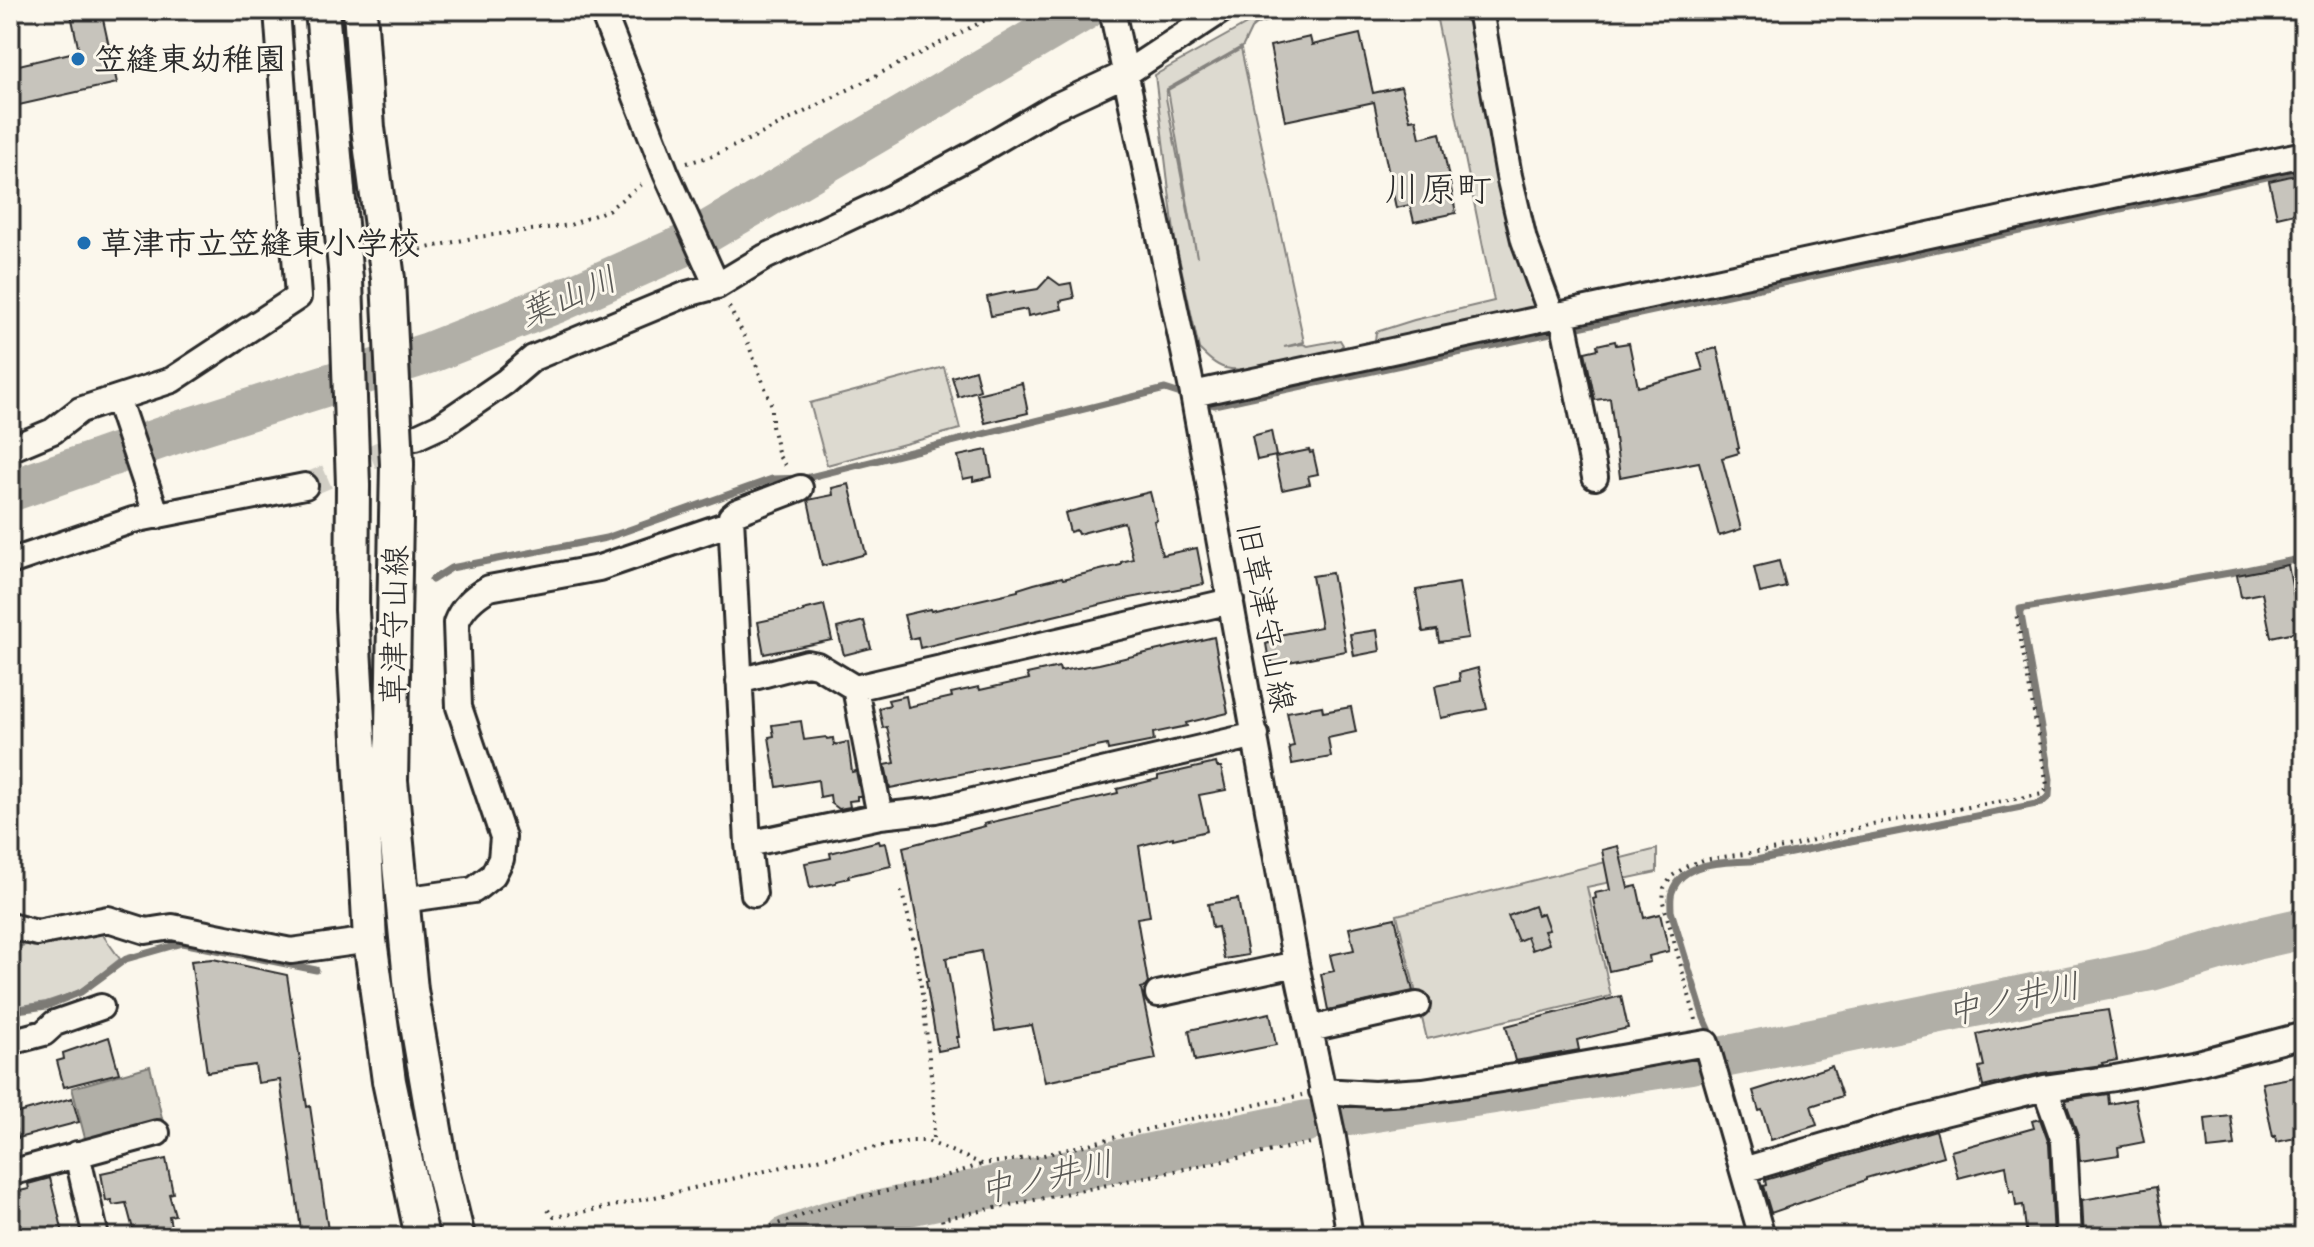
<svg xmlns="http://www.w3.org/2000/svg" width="2314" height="1247" viewBox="0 0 2314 1247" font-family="Caveat,'Klee One',sans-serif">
  <rect width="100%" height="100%" fill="#fbf7ec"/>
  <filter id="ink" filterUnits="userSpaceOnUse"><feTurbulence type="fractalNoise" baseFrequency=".0125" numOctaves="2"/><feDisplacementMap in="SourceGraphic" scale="16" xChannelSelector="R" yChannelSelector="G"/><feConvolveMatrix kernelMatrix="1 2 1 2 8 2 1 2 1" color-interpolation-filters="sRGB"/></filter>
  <g filter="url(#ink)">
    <path fill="#dddad0" stroke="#84827e" stroke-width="2" d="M 1272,10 L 1304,10 L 1257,24 L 1251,29 L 1243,46 L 1167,89 L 1166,98 L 1197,257 L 1168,90 L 1241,49 L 1304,342 L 1284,347 L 1303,344 L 1308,346 L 1340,340 L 1343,345 L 1339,349 C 1312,355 1250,375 1225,368 C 1215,365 1207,357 1199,349 L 1175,240 L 1155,75 Z
      M 1458,13 L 1470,24 L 1536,300 L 1536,307 L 1375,341 L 1376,332 L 1414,320 L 1494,301 L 1436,15 Z
      M 944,367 L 960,429 L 827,465 L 810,403 Z
      M 1657,849 L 1657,872 L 1587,887 L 1611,996 L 1427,1039 L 1397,915 Z
      M 100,931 L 120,959 L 79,991 L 46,1002 L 10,1008 L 10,948 Z"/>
    <path fill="#b1afa7" stroke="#7b7a75" stroke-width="2" d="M 150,1066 L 162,1118 L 86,1142 L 72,1088 Z"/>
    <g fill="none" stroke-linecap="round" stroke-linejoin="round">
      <path stroke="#7b7a75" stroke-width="7" d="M 1201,401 L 1214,405 L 1700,301 L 2304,169
        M 432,580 L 451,568 L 606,538 L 772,479 L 806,478 L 1165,389 L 1190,397
        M 10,1011 L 46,1006 L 81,992 L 126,959 L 182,943 L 316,970
        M 1714,1040 L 1704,1018 L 1671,911 C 1671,905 1670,897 1672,892 C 1682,861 1725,862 1751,861 L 2041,803 L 2049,796 L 2050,779 L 2020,609 L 2241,571 L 2304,558"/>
      <path stroke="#b1afa7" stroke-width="42" d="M 10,491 L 181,431 L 429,353 L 555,303 L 683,246 L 1084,10
        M 1719,1058 L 2151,970 L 2255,939 L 2304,928
        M 1349,1115 L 1691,1063
        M 787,1237 L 828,1222 L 1307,1121"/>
    </g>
    <path fill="#c7c4bc" stroke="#2b2b2b" stroke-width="2" d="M 70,10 L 101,10 L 117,83 L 10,107 L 10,67 L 79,51 Z
      M 1360,34 L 1373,93 L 1401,87 L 1410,120 L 1416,119 L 1420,138 L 1440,133 L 1456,213 L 1414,222 L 1410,205 L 1396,208 L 1374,102 L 1285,121 L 1270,46 L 1310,37 L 1312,45 Z
      M 2304,173 L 2304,211 L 2277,217 L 2269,181 Z
      M 1049,277 L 1060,285 L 1071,283 L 1074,298 L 1060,301 L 1062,309 L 1028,316 L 1027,309 L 991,316 L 987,297 L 1014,291 L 1014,293 L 1038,289 Z
      M 1615,341 L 1616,345 L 1629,343 L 1638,387 L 1703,370 L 1698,353 L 1717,348 L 1739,448 L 1737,448 L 1739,453 L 1722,458 L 1741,529 L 1719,536 L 1699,462 L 1620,477 L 1610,398 L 1595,400 L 1585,352 L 1598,349 L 1597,345 Z
      M 975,370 L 980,390 L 958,397 L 952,377 Z
      M 1022,383 L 1028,413 L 985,423 L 977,394 Z
      M 1271,431 L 1276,456 L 1257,460 L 1252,436 Z
      M 987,450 L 992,477 L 973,481 L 973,477 L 963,479 L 958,456 Z
      M 1309,450 L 1310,453 L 1313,452 L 1318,474 L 1308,476 L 1310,484 L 1282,490 L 1275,457 Z
      M 849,484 L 866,554 L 822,566 L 808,500 L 833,495 L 832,488 Z
      M 1150,492 L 1157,520 L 1154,521 L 1162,555 L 1197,548 L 1204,584 L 1120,600 L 920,648 L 918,637 L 910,639 L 904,615 L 930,609 L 931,611 L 1018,591 L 1018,589 L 1034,584 L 1062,577 L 1063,579 L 1121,565 L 1121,562 L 1133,559 L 1124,522 L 1078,534 L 1076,530 L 1070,532 L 1065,513 Z
      M 1779,561 L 1786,587 L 1760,593 L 1754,567 Z
      M 2288,565 L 2295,602 L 2304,600 L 2304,630 L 2271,637 L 2262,593 L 2241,597 L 2237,575 Z
      M 1332,573 L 1346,651 L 1273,665 L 1272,661 L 1269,661 L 1266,644 L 1269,643 L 1268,637 L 1321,627 L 1312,576 Z
      M 1459,583 L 1468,638 L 1439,642 L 1437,630 L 1423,632 L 1416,590 Z
      M 824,605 L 832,640 L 764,654 L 758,622 L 804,612 L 803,610 Z
      M 864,621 L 871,648 L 844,655 L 837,628 Z
      M 1377,630 L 1380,651 L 1354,656 L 1350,634 Z
      M 1214,637 L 1228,713 L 1186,723 L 1187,726 L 1153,733 L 1154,741 L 1108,750 L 1107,745 L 890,788 L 885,765 L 895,763 L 887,727 L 883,728 L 879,708 L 890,705 L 888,700 L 906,696 L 908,707 L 952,697 L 951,693 L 979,687 L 980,690 L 1029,679 L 1027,674 L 1059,667 L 1060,671 L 1099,664 Z
      M 1478,668 L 1487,709 L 1441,718 L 1435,686 L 1460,681 L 1459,673 Z
      M 1322,706 L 1323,712 L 1351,707 L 1356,732 L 1328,738 L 1331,757 L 1292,764 L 1289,747 L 1294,746 L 1287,712 Z
      M 801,721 L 804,740 L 826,737 L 827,739 L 833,738 L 834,745 L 848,742 L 852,772 L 856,771 L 861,796 L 857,796 L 857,800 L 849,801 L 850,807 L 839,809 L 831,803 L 830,795 L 820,797 L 818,780 L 777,787 L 769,737 L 774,736 L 772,725 Z
      M 1216,763 L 1217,767 L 1221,767 L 1226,790 L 1199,795 L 1207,831 L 1173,839 L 1173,837 L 1139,846 L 1150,916 L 1137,918 L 1148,983 L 1145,987 L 1141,988 L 1156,1059 L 1045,1082 L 1032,1025 L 995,1031 L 981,951 L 946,958 L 959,1037 L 957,1037 L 959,1047 L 938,1051 L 926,981 L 928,981 L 903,847 L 985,826 L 984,824 L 1118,793 L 1117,789 L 1158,779 L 1158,776 Z
      M 879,841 L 880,844 L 886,843 L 891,866 L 848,876 L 849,878 L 836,881 L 836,883 L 810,888 L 805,863 L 831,858 L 830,853 Z
      M 1618,846 L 1628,888 L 1637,886 L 1644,918 L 1660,914 L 1669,951 L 1649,956 L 1650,962 L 1609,971 L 1593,899 L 1596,898 L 1595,893 L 1610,890 L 1602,850 Z
      M 1238,899 L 1248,955 L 1224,959 L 1218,927 L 1212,928 L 1208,904 Z
      M 1534,906 L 1537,915 L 1543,913 L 1549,930 L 1544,931 L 1549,944 L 1532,950 L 1527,937 L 1518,941 L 1508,916 Z
      M 1395,918 L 1413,991 L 1328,1010 L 1321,974 L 1334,971 L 1330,955 L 1354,950 L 1349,928 Z
      M 213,959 L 287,975 L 307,1107 L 310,1106 L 329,1237 L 302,1237 L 280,1080 L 258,1083 L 255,1065 L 207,1072 L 191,961 Z
      M 1621,996 L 1628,1028 L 1577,1040 L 1579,1050 L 1515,1061 L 1506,1026 Z
      M 2108,1010 L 2117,1060 L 2102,1063 L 2103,1065 L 2042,1073 L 1983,1087 L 1979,1067 L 1984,1066 L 1977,1034 L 2050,1018 Z
      M 1270,1013 L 1276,1045 L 1195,1061 L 1189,1030 Z
      M 109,1037 L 119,1073 L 64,1087 L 57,1061 L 64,1059 L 63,1053 Z
      M 1832,1066 L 1842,1096 L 1811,1106 L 1817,1125 L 1771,1140 L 1762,1110 L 1759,1111 L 1753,1091 Z
      M 2301,1076 L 2304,1082 L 2304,1127 L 2295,1129 L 2296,1138 L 2276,1142 L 2275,1136 L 2273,1137 L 2262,1083 Z
      M 2108,1094 L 2109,1104 L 2135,1099 L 2144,1142 L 2118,1147 L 2119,1155 L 2080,1161 L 2078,1136 L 2065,1100 Z
      M 72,1098 L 79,1122 L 18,1138 L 11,1115 Z
      M 2231,1116 L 2235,1146 L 2208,1149 L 2205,1119 Z
      M 2040,1119 L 2049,1144 L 2054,1237 L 2027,1237 L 2023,1205 L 2016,1206 L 2014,1191 L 2010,1192 L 2006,1166 L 1958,1178 L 1951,1151 L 2034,1128 L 2032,1121 Z
      M 1936,1130 L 1943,1156 L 1866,1178 L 1866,1180 L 1771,1213 L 1763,1186 L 1766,1185 L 1765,1180 Z
      M 166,1159 L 173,1193 L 169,1194 L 175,1215 L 169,1216 L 173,1237 L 135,1237 L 126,1203 L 113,1205 L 111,1200 L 106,1201 L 101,1173 Z
      M 50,1178 L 64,1237 L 10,1237 L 10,1193 L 29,1189 L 28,1184 Z
      M 2156,1187 L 2165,1237 L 2084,1237 L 2082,1200 Z"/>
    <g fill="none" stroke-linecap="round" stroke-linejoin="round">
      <path stroke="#d1cec5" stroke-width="24" stroke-dasharray="24 12" stroke-linecap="butt" d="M 305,486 L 411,440"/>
      <g stroke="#2b2b2b" stroke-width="30">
        <path id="minor" d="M 602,10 L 666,173 L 717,286
          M 1112,10 L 1193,394 L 1296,964 L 1333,1138 L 1350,1237
          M 1480,10 L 1509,176 L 1524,240 L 1552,316
          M 1562,314 L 1595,477
          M 1193,394 L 2304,154
          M 117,398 L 157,516
          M 416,437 L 442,425 L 505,382 L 533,358 L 687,294 L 717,286 L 765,257 L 893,197 L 977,152 L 1052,108 L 1125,74 L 1222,10
          M 10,449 L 53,431 L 80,410 L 172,380 L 298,297 L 277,10
          M 10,562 L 133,520 L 305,486
          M 739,681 L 807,663 L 817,665 L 855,688 L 1231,601
          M 855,688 L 880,816
          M 748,844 L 880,816 L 935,810 L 1256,735
          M 754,894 L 748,844 L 731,517 L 737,512 L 800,488
          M 402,900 L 474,890 L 493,875 L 501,859 L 503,837 L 459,707 L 456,623 C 462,607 473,597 489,588 L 599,568 L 731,523
          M 10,926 L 37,933 L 108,919 L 146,931 L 172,927 L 291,951 L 370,940
          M 1158,994 L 1296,964
          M 1310,1029 L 1417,1005
          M 10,1042 L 44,1033 L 55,1023 L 101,1007
          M 2045,1088 L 2064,1141 L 2069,1237
          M 1322,1091 L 1374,1094 L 1423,1091 L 1514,1077 L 1706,1043 L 1762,1237
          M 77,1154 L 96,1237
          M 1743,1170 L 1899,1124 L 2045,1088 L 2115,1078 L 2197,1063 L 2304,1035
          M 10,1173 L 157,1133"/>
      </g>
      <g stroke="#2b2b2b" stroke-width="38">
        <path id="major" d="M 322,10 L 346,280
          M 360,10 L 368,128 L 388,279
          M 397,464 L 391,781 L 411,990 L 442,1171 L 458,1237
          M 353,485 L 352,610 L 370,940 L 389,1081 L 422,1237"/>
      </g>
      <path stroke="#2b2b2b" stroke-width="4" stroke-dasharray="2 6" stroke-linecap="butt" d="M 687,163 L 712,156 L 759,135 L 1005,10
        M 413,251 L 477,237 L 570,225 L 608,210 L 645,182
        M 729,307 L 747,341 L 772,406 L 772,426 L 779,456 L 788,470
        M 901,891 C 918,944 923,1001 929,1057 C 932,1086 937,1115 932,1144
        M 1696,1020 L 1663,902 L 1664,888 L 1672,876 L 1687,866 L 1703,860 L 1784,848 L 1872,824 L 2043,794 L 2047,785 L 2016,613
        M 548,1210 L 554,1217 C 675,1197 791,1160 912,1141 L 927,1141 L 982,1164 L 1036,1157 L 1181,1121 L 1302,1095
        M 741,1237 L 837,1203 L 933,1180 L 980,1165
        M 946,1237 L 942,1219 L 1311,1143"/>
      <use href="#minor" stroke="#fbf7ec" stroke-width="24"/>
      <use href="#major" stroke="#fbf7ec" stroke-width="32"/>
      <g stroke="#2b2b2b" stroke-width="38" stroke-linecap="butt">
        <path id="major-bridge" d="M 388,279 L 397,464
          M 346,280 L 353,485"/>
      </g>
      <use href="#major-bridge" stroke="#fbf7ec" stroke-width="32"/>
    </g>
  </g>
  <g fill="#1f6fb2" stroke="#fbf7ec" stroke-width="3">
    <circle cx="78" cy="59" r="8"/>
    <circle cx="84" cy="243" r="8"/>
  </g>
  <g text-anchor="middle" stroke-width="6" stroke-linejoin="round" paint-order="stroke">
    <g font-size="32" font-weight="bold" fill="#2b2b2b" stroke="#fbf7ec" text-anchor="start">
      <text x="94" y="70">笠縫東幼稚園</text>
      <text x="100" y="254">草津市立笠縫東小学校</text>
    </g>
    <g font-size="32" fill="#2b2b2b" stroke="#fbf7ec">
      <text transform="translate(1266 617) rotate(79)" y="11">旧草津守山線</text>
      <text transform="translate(394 625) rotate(-89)" y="11">草津守山線</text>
    </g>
    <g font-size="34" font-style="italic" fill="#5a5956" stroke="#fbf7ec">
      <text transform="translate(568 296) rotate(-23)" y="12">葉山川</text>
      <text transform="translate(2013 998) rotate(-12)" y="12">中ノ井川</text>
      <text transform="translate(1046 1176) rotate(-12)" y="12">中ノ井川</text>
    </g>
    <g font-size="36" fill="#2b2b2b" stroke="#fbf7ec">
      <text x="1438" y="201">川原町</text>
    </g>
  </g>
  <rect width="2314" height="1247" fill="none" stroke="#fbf7ec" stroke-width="40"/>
  <rect x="20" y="20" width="2274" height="1207" fill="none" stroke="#2b2b2b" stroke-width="3" filter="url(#ink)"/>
</svg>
